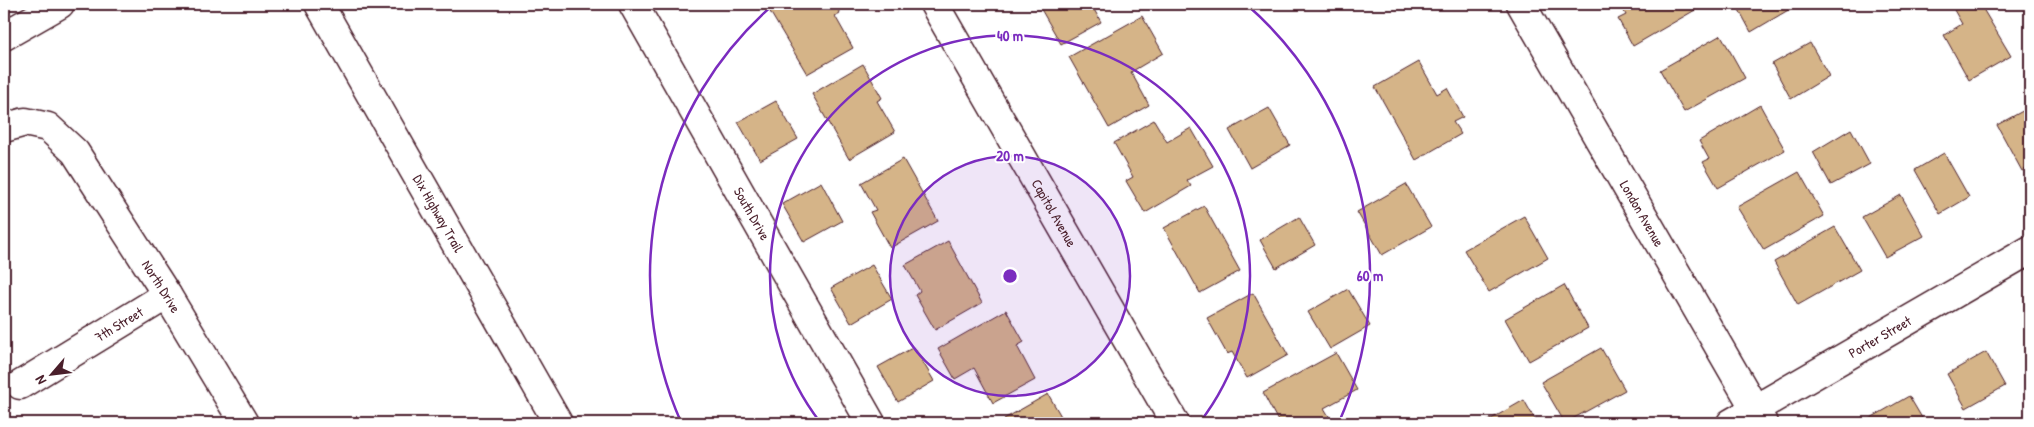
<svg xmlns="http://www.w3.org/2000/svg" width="2034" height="427" viewBox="0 0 2034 427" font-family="'Patrick Hand',sans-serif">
  <rect width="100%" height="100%" fill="#fff"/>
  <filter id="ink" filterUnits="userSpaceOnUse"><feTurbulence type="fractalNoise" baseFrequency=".02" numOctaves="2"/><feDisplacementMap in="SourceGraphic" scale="10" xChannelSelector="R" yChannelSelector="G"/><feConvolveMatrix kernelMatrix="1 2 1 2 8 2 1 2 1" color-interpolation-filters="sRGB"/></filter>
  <g filter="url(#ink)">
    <path fill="#d5b488" stroke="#4a1f2b" d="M 779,4 L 834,4 L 840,13 L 835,16 L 853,48 L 807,74 L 769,10 Z
      M 1038,4 L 1091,4 L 1101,22 L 1061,44 Z
      M 1620,4 L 1701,4 L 1702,6 L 1633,46 L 1618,19 L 1626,15 Z
      M 1736,4 L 1787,4 L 1790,9 L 1751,32 Z
      M 1965,4 L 1980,4 L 2011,56 L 1969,80 L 1944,35 L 1962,24 L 1954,10 Z
      M 1142,16 L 1163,53 L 1131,72 L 1149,105 L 1109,128 L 1069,57 Z
      M 1721,35 L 1745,78 L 1684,112 L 1660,70 Z
      M 1810,43 L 1829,76 L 1791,99 L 1772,64 Z
      M 1419,62 L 1437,94 L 1447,88 L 1463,117 L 1453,122 L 1461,134 L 1416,160 L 1375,87 Z
      M 863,64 L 882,98 L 877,101 L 895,132 L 849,159 L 812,94 Z
      M 776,101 L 798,139 L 760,160 L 738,122 Z
      M 1760,105 L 1785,150 L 1718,188 L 1703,162 L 1709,159 L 1699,141 Z
      M 2030,107 L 2030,167 L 2022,171 L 1997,125 Z
      M 1269,108 L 1290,145 L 1250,168 L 1229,130 Z
      M 1154,120 L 1167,142 L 1191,128 L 1213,166 L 1187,180 L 1191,186 L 1145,213 L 1126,181 L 1133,177 L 1114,143 Z
      M 1851,129 L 1870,164 L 1831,185 L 1813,152 Z
      M 1944,153 L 1969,197 L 1940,214 L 1915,170 Z
      M 903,159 L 938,221 L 890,248 L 870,212 L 876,210 L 861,183 Z
      M 1799,172 L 1824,216 L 1764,250 L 1737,207 Z
      M 821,182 L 842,221 L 804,242 L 782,204 Z
      M 1406,184 L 1431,227 L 1382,255 L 1357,212 Z
      M 1901,195 L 1924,236 L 1885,257 L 1862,217 Z
      M 1204,206 L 1240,271 L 1200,293 L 1164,228 Z
      M 1524,216 L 1548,258 L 1489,292 L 1464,250 Z
      M 1299,217 L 1315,245 L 1276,268 L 1260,240 Z
      M 1835,227 L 1860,270 L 1798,305 L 1774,262 Z
      M 948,241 L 982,303 L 935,330 L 915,295 L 920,291 L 905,265 Z
      M 872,265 L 892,299 L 851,323 L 831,288 Z
      M 1564,285 L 1588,328 L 1529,361 L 1505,319 Z
      M 1348,289 L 1370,326 L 1330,349 L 1308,312 Z
      M 1253,293 L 1288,355 L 1247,378 L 1232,352 L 1227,354 L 1207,318 Z
      M 1006,310 L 1024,342 L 1017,346 L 1035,380 L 993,403 L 974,368 L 955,379 L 938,349 Z
      M 914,347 L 934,381 L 898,402 L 878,367 Z
      M 1601,348 L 1625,390 L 1565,423 L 1541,382 Z
      M 1986,352 L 2005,386 L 1966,408 L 1947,374 Z
      M 1336,353 L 1357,390 L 1324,408 L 1333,423 L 1279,423 L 1263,393 Z
      M 1048,394 L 1065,423 L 1006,423 L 1004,419 Z
      M 1909,396 L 1925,423 L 1872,423 L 1869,419 Z
      M 1524,400 L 1537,423 L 1486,423 L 1486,422 Z"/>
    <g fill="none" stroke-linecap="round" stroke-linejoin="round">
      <g stroke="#4a1f2b" stroke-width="31">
        <g id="minor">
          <path id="s1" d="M 319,4 L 558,423"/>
          <path id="s2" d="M 633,4 L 871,423"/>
          <path id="s3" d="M 934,4 L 1175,423"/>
          <path id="s4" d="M 1521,4 L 1763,423"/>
          <path d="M 4,36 L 60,4"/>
          <path id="s5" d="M 4,128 L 25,122 L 48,127 L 75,152 L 167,295 L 244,423"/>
          <path id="s6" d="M 20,385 L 167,295"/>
          <path id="s7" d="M 1731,423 L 2030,250"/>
        </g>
      </g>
      <use href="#minor" stroke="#fff" stroke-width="28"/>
    </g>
  </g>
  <circle cx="1010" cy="276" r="120" fill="#7b2cbf" fill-opacity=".12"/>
  <g fill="none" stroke="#7b2cbf" stroke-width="2.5">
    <circle cx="1010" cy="276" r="120"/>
    <path d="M820 422A240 240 0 1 1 1200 422"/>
    <path d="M681 422A360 360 0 0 1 774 4M1246 4A360 360 0 0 1 1339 422"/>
  </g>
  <g text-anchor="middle" stroke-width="4" stroke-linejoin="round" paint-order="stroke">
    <g font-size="14" fill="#4a1f2b" stroke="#fff">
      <text dy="5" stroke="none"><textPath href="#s1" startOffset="241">Dix Highway Trail</textPath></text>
      <text dy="5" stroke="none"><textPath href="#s2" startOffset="241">South Drive</textPath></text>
      <text dy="5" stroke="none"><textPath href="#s3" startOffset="241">Capitol Avenue</textPath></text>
      <text dy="5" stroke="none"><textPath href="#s4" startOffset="242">London Avenue</textPath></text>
      <text dy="5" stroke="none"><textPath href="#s5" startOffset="242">North Drive</textPath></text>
      <text dy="5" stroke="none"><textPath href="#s6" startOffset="116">7th Street</textPath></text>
      <text dy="5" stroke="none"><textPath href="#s7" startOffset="172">Porter Street</textPath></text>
    </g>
  </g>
  <circle cx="1010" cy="276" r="8" fill="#7b2cbf" stroke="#fff" stroke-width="2.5"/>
  <g font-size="15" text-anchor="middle" font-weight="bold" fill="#7b2cbf" stroke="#fff" stroke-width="4" stroke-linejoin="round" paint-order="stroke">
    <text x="1010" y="41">40 m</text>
    <text x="1010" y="161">20 m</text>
    <text x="1370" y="281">60 m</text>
  </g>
  <rect width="2034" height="427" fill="none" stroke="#fff" stroke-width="20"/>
  <rect x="10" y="10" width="2014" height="407" fill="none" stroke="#4a1f2b" stroke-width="2" filter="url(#ink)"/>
  <g transform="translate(52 374) rotate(242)" stroke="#ffffff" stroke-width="4" paint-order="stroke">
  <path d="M0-4L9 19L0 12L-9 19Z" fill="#4a1f2b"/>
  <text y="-8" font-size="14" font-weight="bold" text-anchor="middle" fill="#4a1f2b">N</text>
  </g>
</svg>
